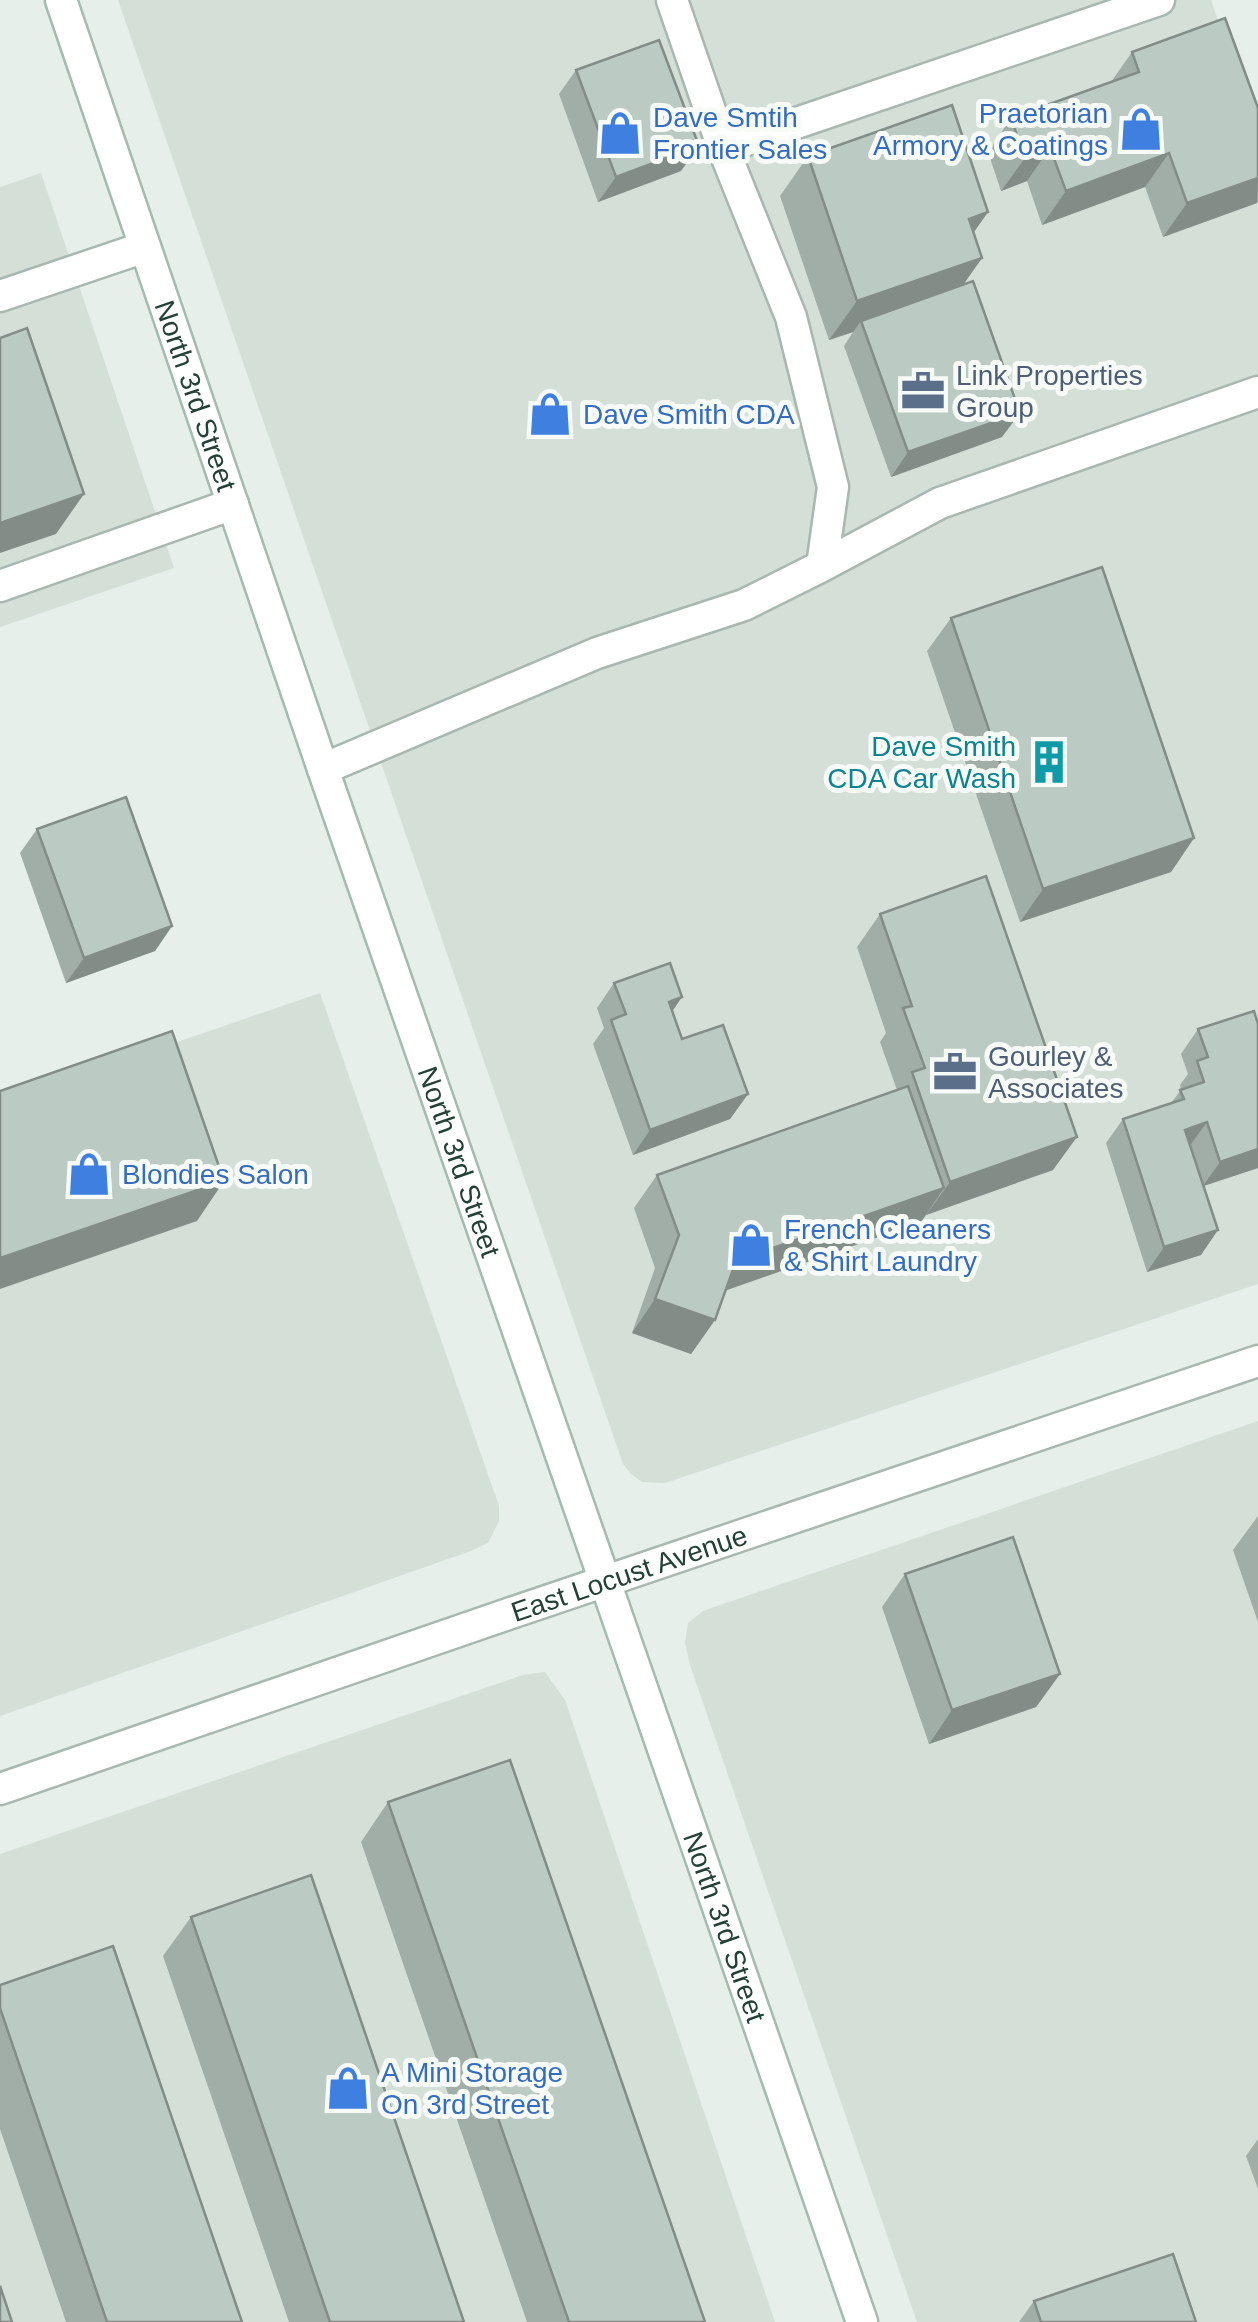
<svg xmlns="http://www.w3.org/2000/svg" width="1258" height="2322" viewBox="0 0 1258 2322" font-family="Helvetica,sans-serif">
  <rect width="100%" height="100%" fill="#e6efe9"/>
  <path fill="#d4dfd8" d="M 118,0 L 1211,0 L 1258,136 L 1258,1284 L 665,1483 L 642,1482 L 631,1474 L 623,1464 Z
    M 41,173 L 174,568 L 0,627 L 0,187 Z
    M 320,993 L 499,1506 L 499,1521 L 488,1543 L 471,1551 L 0,1716 L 0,1103 Z
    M 1258,1421 L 1258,2322 L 917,2322 L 690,1665 L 685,1643 L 688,1623 L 703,1611 Z
    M 545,1672 L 565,1700 L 775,2322 L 0,2322 L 0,1854 L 523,1675 Z"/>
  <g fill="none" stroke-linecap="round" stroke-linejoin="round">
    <g stroke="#a8b7af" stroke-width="35">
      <path id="service" d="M 723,148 L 1159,0
        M 0,296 L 145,247
        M 822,566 L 940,503 L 1258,392
        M 0,586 L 233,504
        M 323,769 L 597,653 L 744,605 L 822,566 L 833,487 L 791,317 L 723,148 L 672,0"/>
    </g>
    <g stroke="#a8b7af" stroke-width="35">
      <g id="minor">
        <path id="s1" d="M 0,1789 L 511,1613 L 1258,1361"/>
      </g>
    </g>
    <g stroke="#a4bbaf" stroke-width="35">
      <g id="secondary">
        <path id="s2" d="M 61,0 L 323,769 L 862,2322"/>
      </g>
    </g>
    <use href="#service" stroke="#fff" stroke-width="30"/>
    <use href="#minor" stroke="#fff" stroke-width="30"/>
    <use href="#secondary" stroke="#fff" stroke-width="30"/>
  </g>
  <path fill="#a1aea7" d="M 1132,52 L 1258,108 L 1258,201 L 1257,203 L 1163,237 L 1145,187 L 1042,225 L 1027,181 L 1001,191 L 988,152 L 1011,118 L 1111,82 Z
    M 576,70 L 681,171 L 598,202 L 559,94 Z
    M 808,156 L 988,212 L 973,233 L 982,258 L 963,284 L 1002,437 L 891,477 L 844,346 L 853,332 L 829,340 L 780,196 Z
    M 951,618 L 1194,838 L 1171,872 L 1020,922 L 927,651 Z
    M 37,829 L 172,926 L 155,951 L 66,983 L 20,853 Z
    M 880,914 L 1053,1170 L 926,1215 L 921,1222 L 726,1290 L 715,1320 L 691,1354 L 632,1333 L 655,1268 L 634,1208 L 657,1175 L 897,1090 L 880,1042 L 886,1033 L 857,947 Z
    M 614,983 L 672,1012 L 682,1039 L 748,1094 L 730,1119 L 633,1155 L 593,1044 L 604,1028 L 597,1008 Z
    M 1198,1029 L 1258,1168 L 1204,1186 L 1201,1255 L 1147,1272 L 1106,1143 L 1123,1119 L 1171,1103 L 1181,1090 L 1180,1085 L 1188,1074 L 1181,1054 Z
    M 1258,1516 L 1258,1622 L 1233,1550 Z
    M 905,1574 L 1060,1674 L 1036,1707 L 929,1744 L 882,1607 Z
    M 388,1802 L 705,2322 L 527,2322 L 361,1842 Z
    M 191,1917 L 464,2322 L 289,2322 L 163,1956 Z
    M 0,1985 L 242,2322 L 66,2322 L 0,2129 Z
    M 1258,2139 L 1258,2189 L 1246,2156 Z
    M 1034,2301 L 1196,2322 L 1019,2322 Z"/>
  <path fill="#838d88" d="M 699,146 L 681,171 L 598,202 L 616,177 Z
    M 1050,148 L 1027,181 L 1001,191 L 1025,158 Z
    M 1169,153 L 1145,187 L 1042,225 L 1066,191 Z
    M 1258,178 L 1257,203 L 1163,237 L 1187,203 Z
    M 988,212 L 960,252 L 969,219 Z
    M 982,258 L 954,298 L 861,321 L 853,332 L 829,340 L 857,301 Z
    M 1020,413 L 1002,437 L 891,477 L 908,452 Z
    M 84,494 L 56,534 L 0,553 L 0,523 Z
    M 1194,838 L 1171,872 L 1020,922 L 1043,889 Z
    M 172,926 L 155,951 L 66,983 L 84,958 Z
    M 682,997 L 665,1022 L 669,1002 Z
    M 748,1094 L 730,1119 L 633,1155 L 650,1130 Z
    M 1207,1122 L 1189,1147 L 1185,1130 Z
    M 1077,1137 L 1053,1170 L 926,1215 L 950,1182 Z
    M 1258,1149 L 1258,1168 L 1203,1186 L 1220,1162 Z
    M 224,1181 L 197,1221 L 0,1289 L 0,1258 Z
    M 944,1188 L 921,1222 L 713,1295 L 736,1261 Z
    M 1218,1230 L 1201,1255 L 1147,1272 L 1164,1247 Z
    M 655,1299 L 715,1320 L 691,1354 L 632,1333 Z
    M 1060,1674 L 1036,1707 L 929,1744 L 952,1710 Z"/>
  <path fill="#bbcac2" stroke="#838d88" stroke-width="2.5" d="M 1225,18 L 1258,108 L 1258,178 L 1187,203 L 1169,153 L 1066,191 L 1050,148 L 1025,158 L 1011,118 L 1139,72 L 1132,52 Z
    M 659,40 L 699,146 L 616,177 L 576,70 Z
    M 952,105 L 988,212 L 969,219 L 982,258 L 857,301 L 808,156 Z
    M 973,281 L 1020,413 L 908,452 L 861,321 Z
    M 27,328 L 84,494 L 0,523 L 0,338 Z
    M 1102,567 L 1194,838 L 1043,889 L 951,618 Z
    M 126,797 L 172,926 L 84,958 L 37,829 Z
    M 986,876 L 1077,1137 L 950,1182 L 912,1072 L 925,1068 L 903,1008 L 912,1006 L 880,914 Z
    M 670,963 L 682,997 L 669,1002 L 682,1039 L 723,1025 L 748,1094 L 650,1130 L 611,1020 L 626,1014 L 614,983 Z
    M 1254,1011 L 1258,1024 L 1258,1149 L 1220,1162 L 1207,1122 L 1185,1130 L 1218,1230 L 1164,1247 L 1123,1119 L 1184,1099 L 1180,1090 L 1204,1082 L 1197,1061 L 1208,1057 L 1198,1029 Z
    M 172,1031 L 224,1181 L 0,1258 L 0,1091 Z
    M 908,1086 L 944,1188 L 736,1261 L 715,1320 L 655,1299 L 679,1235 L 657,1175 Z
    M 1013,1537 L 1060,1674 L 952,1710 L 905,1574 Z
    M 510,1760 L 705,2322 L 569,2322 L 388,1802 Z
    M 311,1875 L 464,2322 L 330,2322 L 191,1917 Z
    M 113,1946 L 242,2322 L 107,2322 L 0,2008 L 0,1985 Z
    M 1173,2254 L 1196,2322 L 1041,2322 L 1034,2301 Z
    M 0,2286 L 12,2322 L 0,2322 Z"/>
  <defs>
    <g id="shop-bare" transform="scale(3.45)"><path d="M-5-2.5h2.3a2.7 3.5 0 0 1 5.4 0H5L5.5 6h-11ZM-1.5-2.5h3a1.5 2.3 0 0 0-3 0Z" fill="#3f7fe0" stroke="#f7fbf8" stroke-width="2.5" paint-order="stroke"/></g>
    <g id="office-bare" transform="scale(3.45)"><path d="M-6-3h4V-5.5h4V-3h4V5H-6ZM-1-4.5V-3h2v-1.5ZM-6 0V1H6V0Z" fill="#5c6f8a" stroke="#f7fbf8" stroke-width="2.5" paint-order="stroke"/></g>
    <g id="building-bare" transform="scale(3.45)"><path d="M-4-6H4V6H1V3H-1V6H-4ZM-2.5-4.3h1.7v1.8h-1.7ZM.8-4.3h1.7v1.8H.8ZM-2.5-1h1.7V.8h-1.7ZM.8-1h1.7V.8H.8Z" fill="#0f9aa8" stroke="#f7fbf8" stroke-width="2.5" paint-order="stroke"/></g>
  </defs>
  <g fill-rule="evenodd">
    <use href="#shop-bare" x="1141" y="129"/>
    <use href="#shop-bare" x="620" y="133"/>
    <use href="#office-bare" x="923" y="391"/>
    <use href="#shop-bare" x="550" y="414"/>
    <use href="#building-bare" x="1049" y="762"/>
    <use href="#office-bare" x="955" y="1072"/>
    <use href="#shop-bare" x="89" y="1174"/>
    <use href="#shop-bare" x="751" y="1245"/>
    <use href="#shop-bare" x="348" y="2088"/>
  </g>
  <g text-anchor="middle" stroke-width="10" stroke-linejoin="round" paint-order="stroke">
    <g font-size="28" fill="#366cbe" stroke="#f7fbf8" text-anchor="start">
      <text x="1108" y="123" text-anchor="end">Praetorian<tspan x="1108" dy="32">Armory &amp; Coatings</tspan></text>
      <text x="653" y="127">Dave Smtih<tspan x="653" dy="32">Frontier Sales</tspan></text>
      <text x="583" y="424">Dave Smith CDA</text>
      <text x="122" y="1184">Blondies Salon</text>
      <text x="784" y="1239">French Cleaners<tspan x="784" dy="32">&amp; Shirt Laundry</tspan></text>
      <text x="381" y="2082">A Mini Storage<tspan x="381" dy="32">On 3rd Street</tspan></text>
    </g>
    <g font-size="28" fill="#4e5e75" stroke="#f7fbf8" text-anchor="start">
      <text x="956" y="385">Link Properties<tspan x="956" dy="32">Group</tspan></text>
      <text x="988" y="1066">Gourley &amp;<tspan x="988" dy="32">Associates</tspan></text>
    </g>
    <g font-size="28" fill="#244135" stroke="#f7fbf8">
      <text dy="10" stroke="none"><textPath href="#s2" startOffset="418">North 3rd Street</textPath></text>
      <text dy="10" stroke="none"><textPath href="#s2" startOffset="1228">North 3rd Street</textPath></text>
      <text dy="10" stroke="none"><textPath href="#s1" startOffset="665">East Locust Avenue</textPath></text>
      <text dy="10" stroke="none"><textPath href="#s2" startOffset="2038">North 3rd Street</textPath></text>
    </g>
    <g font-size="28" fill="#0d838f" stroke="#f7fbf8" text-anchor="end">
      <text x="1016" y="756">Dave Smith<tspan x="1016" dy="32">CDA Car Wash</tspan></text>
    </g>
  </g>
</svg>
